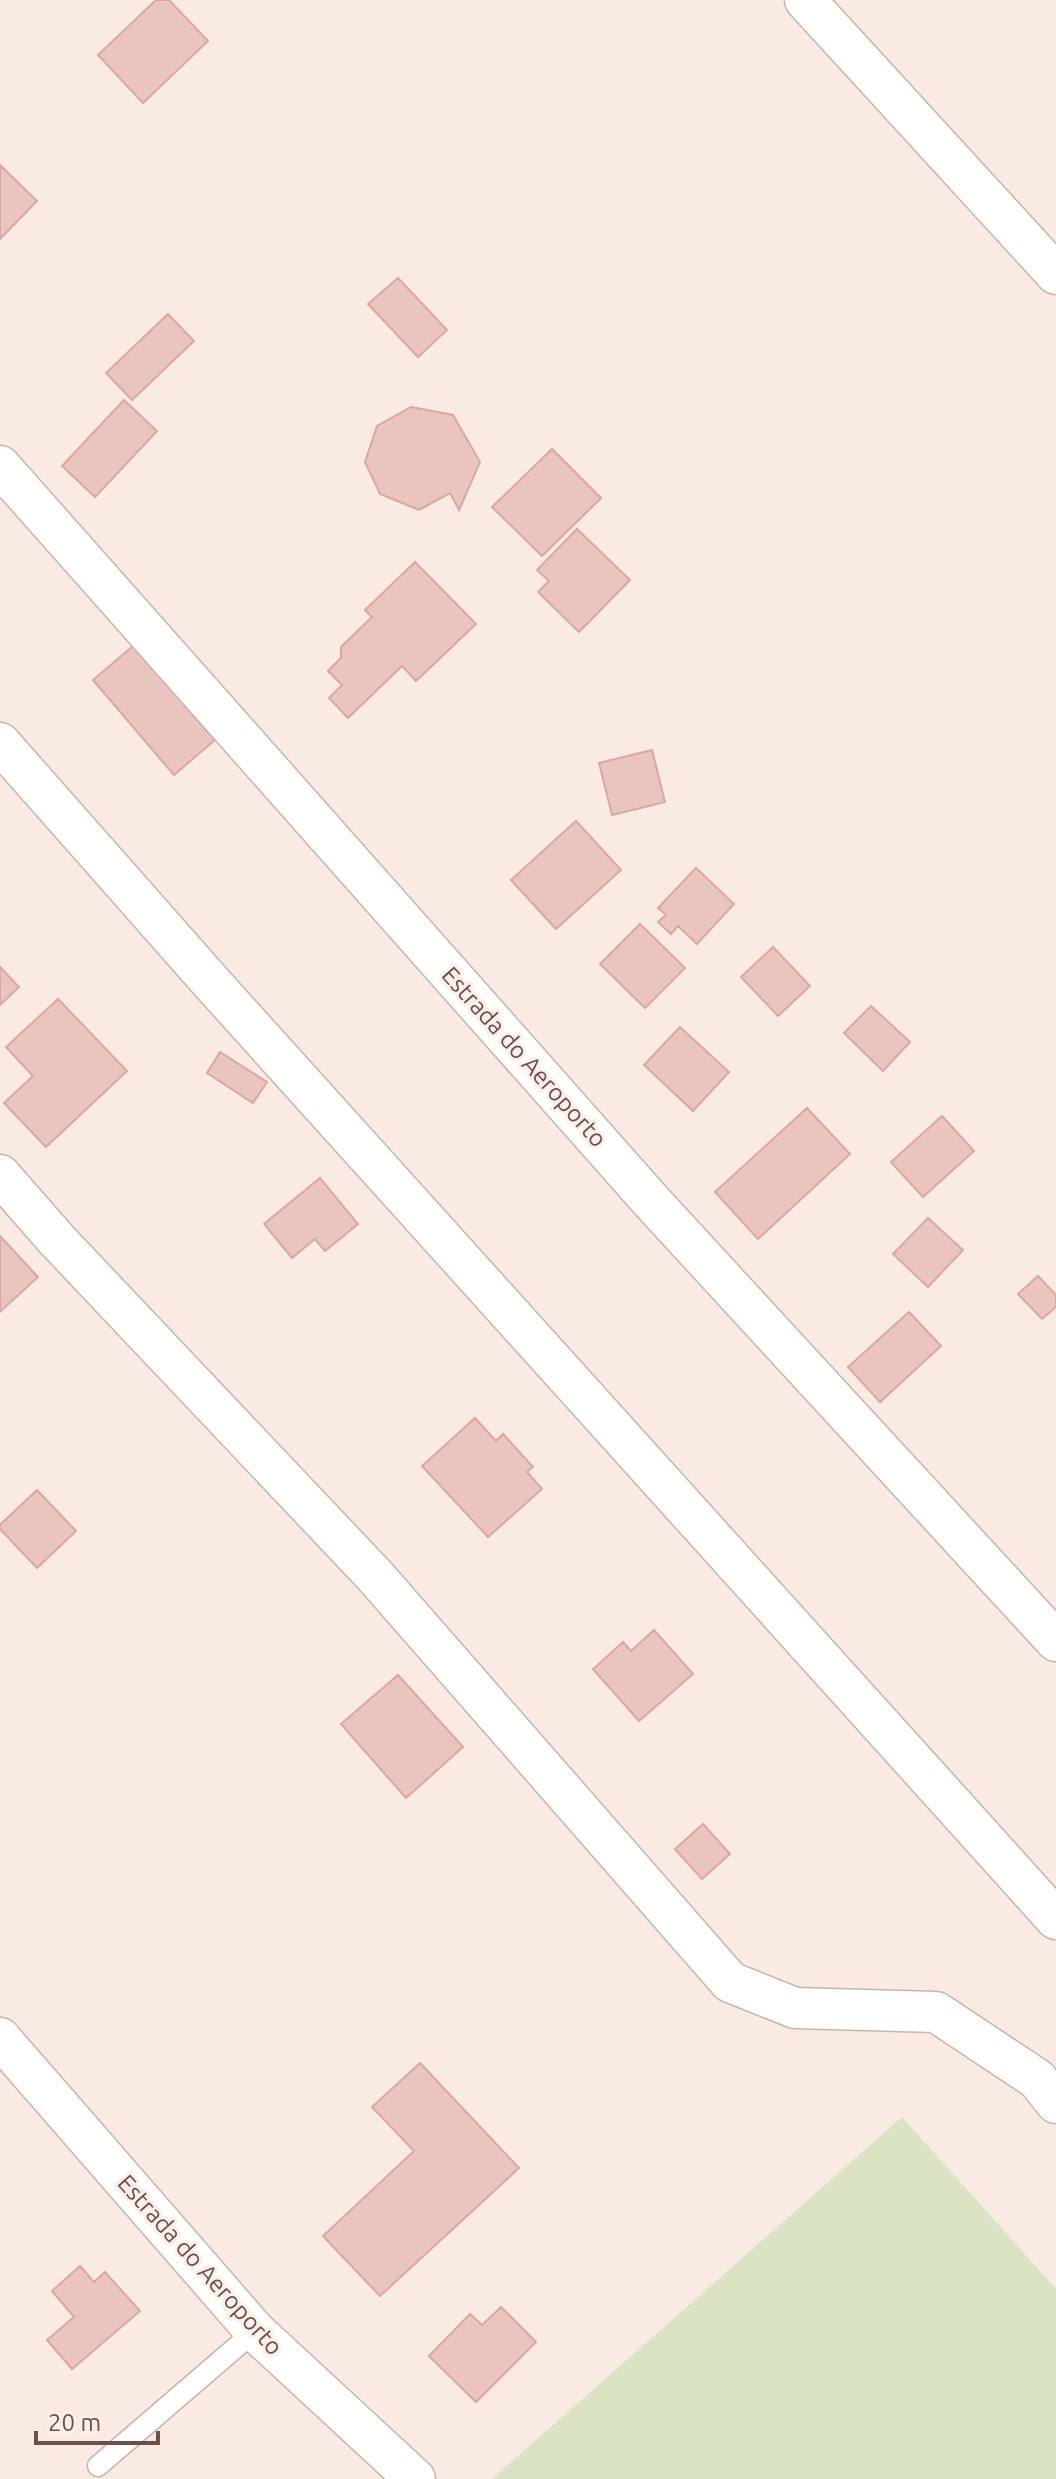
<svg xmlns="http://www.w3.org/2000/svg" width="1056" height="2479" viewBox="0 0 1056 2479" font-family="Ubuntu,sans-serif">
  <rect width="100%" height="100%" fill="#f9eae3"/>
  <path fill="#dae4c4" d="M 902,2117 L 1056,2289 L 1056,2479 L 492,2479 Z"/>
  <path fill="#eac4bf" stroke="#dba7a1" stroke-width="2" d="M 156,0 L 169,0 L 208,41 L 143,103 L 98,55 Z
    M 0,165 L 37,201 L 0,239 Z
    M 398,278 L 447,330 L 418,357 L 368,304 Z
    M 168,314 L 194,341 L 132,400 L 106,373 Z
    M 124,400 L 157,431 L 95,497 L 62,466 Z
    M 411,407 L 453,415 L 480,462 L 459,510 L 450,493 L 419,510 L 380,494 L 365,462 L 377,426 Z
    M 552,449 L 601,498 L 542,556 L 492,507 Z
    M 577,529 L 630,580 L 579,632 L 538,592 L 549,581 L 537,570 Z
    M 415,562 L 476,624 L 416,681 L 402,666 L 348,718 L 329,698 L 342,685 L 328,671 L 341,658 L 341,647 L 372,617 L 365,610 Z
    M 133,646 L 215,740 L 174,775 L 93,680 Z
    M 652,750 L 665,802 L 612,815 L 599,763 Z
    M 576,821 L 621,870 L 556,929 L 511,880 Z
    M 696,868 L 734,904 L 697,944 L 678,926 L 671,934 L 658,922 L 666,915 L 658,908 Z
    M 640,924 L 685,968 L 645,1008 L 600,964 Z
    M 773,947 L 810,986 L 778,1016 L 741,977 Z
    M 0,967 L 19,987 L 0,1005 Z
    M 58,999 L 127,1071 L 46,1147 L 4,1103 L 33,1076 L 6,1047 Z
    M 871,1006 L 910,1042 L 883,1071 L 844,1033 Z
    M 680,1027 L 729,1072 L 693,1111 L 644,1065 Z
    M 220,1052 L 267,1082 L 253,1103 L 207,1073 Z
    M 807,1108 L 850,1154 L 758,1239 L 715,1192 Z
    M 942,1116 L 974,1151 L 923,1197 L 891,1162 Z
    M 320,1178 L 358,1224 L 325,1251 L 315,1239 L 292,1258 L 264,1224 Z
    M 928,1218 L 963,1250 L 928,1287 L 893,1254 Z
    M 0,1236 L 38,1277 L 0,1312 Z
    M 1038,1276 L 1056,1295 L 1056,1307 L 1042,1319 L 1018,1294 Z
    M 909,1312 L 941,1346 L 880,1402 L 848,1367 Z
    M 475,1418 L 496,1441 L 503,1434 L 533,1467 L 527,1472 L 542,1489 L 488,1537 L 422,1466 Z
    M 37,1490 L 76,1531 L 37,1568 L 0,1529 L 0,1525 Z
    M 654,1630 L 693,1674 L 639,1721 L 593,1669 L 623,1642 L 631,1651 Z
    M 398,1675 L 463,1747 L 406,1798 L 341,1724 Z
    M 703,1824 L 730,1854 L 702,1879 L 675,1849 Z
    M 420,2063 L 519,2168 L 380,2296 L 323,2236 L 414,2151 L 372,2107 Z
    M 80,2266 L 94,2282 L 105,2272 L 140,2311 L 72,2369 L 47,2340 L 74,2317 L 52,2291 Z
    M 501,2307 L 536,2342 L 476,2402 L 429,2356 L 470,2314 L 482,2325 Z"/>
  <g fill="none" stroke-linecap="round" stroke-linejoin="round">
    <g stroke="#cab3ae" stroke-width="23">
      <path id="service" d="M 98,2466 L 255,2331"/>
    </g>
    <g stroke="#cab3ae" stroke-width="43">
      <path id="minor" d="M 805,0 L 1056,274
        M 0,466 L 652,1202 L 1056,1641
        M 0,743 L 210,981 L 1056,1919
        M 0,1175 L 56,1239 L 375,1576 L 730,1982 L 795,2008 L 936,2012 L 1037,2079 L 1056,2103
        M 0,2038 L 255,2331 L 415,2479"/>
    </g>
    <use href="#service" stroke="#fff" stroke-width="20"/>
    <use href="#minor" stroke="#fff" stroke-width="40"/>
  </g>
  <g text-anchor="middle" stroke-width="6" stroke-linejoin="round" paint-order="stroke">
    <g font-size="24" fill="#6d4f4d" stroke="#fcefe9">
      <text transform="translate(524 1057) rotate(48)" y="8">Estrada do Aeroporto</text>
      <text transform="translate(200 2265) rotate(48)" y="8">Estrada do Aeroporto</text>
    </g>
  </g>
  <path d="M36 2431v12h122v-12" fill="none" stroke="#6d4f4d" stroke-width="4"/>
  <text x="48" y="2431" font-size="24" fill="#6d4f4d" stroke="#fcefe9" stroke-width="6" paint-order="stroke">20 m</text>
</svg>
